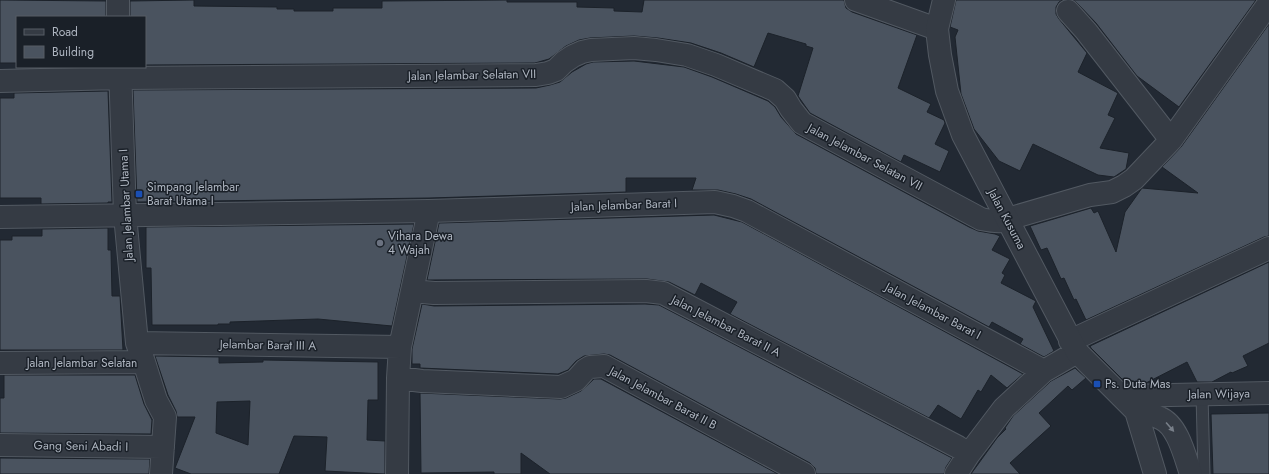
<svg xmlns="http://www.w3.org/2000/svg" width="1269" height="474" viewBox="0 0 1269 474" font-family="Jost,sans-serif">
  <rect width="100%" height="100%" fill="#222933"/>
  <path fill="#4a535f" stroke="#1c222a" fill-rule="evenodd" d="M 0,0 L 106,1 L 106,17 L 17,17 L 17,63 L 0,63 Z
    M 194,0 L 194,6 L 277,7 L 277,9 L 294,9 L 294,11 L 333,11 L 333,8 L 382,8 L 382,1 L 507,0 L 507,2 L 577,2 L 577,7 L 614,8 L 614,11 L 642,12 L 644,0 L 844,0 L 846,8 L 852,12 L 917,35 L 898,88 L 931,104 L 927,112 L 944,120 L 945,123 L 935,144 L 949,151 L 940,172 L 904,155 L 901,162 L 810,113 L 798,96 L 813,48 L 806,46 L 806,44 L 768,33 L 754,67 L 721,53 L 691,43 L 658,38 L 634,36 L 590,38 L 579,40 L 566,46 L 549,59 L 535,63 L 145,65 L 145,17 L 130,17 L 130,1 Z
    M 956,0 L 1063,0 L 1059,2 L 1056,7 L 1056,14 L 1059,19 L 1087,53 L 1078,72 L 1118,93 L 1108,115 L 1115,118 L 1100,148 L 1129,153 L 1126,169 L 1114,177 L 1098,175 L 1033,144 L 1020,171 L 999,161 L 974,129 L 961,94 L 955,37 L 958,30 L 950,27 Z
    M 1073,0 L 1256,0 L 1179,107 L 1137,76 L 1096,23 L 1077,3 Z
    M 1269,24 L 1269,236 L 1264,237 L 1086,320 L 1076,299 L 1074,300 L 1064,278 L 1061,279 L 1047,248 L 1041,250 L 1030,226 L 1091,208 L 1094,213 L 1098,211 L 1116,252 L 1125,212 L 1142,188 L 1198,193 L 1162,167 L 1181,147 Z
    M 634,61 L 684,67 L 712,77 L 768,101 L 775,107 L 781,117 L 796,134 L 969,227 L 978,231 L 995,234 L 1000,236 L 992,250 L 1010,259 L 1002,273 L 1005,275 L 1001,283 L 1036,301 L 1033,307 L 1054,351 L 1044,357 L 1020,344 L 1023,339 L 992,322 L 989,327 L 751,199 L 736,194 L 718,190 L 692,190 L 696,178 L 626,178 L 626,192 L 429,198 L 137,202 L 133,90 L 536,88 L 550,85 L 560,82 L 572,72 L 586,64 L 593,62 Z
    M 108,91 L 112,202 L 108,202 L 108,203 L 41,204 L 41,198 L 0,198 L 0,98 L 14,98 L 14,93 Z
    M 714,215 L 742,222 L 1023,374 L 1007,388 L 991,375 L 981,392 L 978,390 L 961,419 L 938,405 L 929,418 L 730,314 L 737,302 L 701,283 L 695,295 L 669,282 L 647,279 L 427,280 L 439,223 Z
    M 414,224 L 392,326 L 318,319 L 230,322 L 230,324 L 218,324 L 218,325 L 152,325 L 151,268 L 146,268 L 146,227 Z
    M 108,228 L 108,250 L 111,250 L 112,296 L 120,296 L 123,350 L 0,350 L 0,240 L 12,240 L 12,236 L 42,236 L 42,229 Z
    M 1269,262 L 1269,343 L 1243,356 L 1248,366 L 1232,373 L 1231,372 L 1212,382 L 1197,382 L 1187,362 L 1146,383 L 1141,383 L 1122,379 L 1091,348 L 1090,346 Z
    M 422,304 L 434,306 L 645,304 L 659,305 L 952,458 L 946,467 L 944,474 L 816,474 L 815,468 L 810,463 L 610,355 L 604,354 L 584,356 L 576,361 L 568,370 L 558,374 L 420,368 L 420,364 L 412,364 L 412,349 Z
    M 155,356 L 219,357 L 219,363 L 263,362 L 263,360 L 378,362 L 378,400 L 368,400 L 367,440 L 385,441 L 385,474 L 325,471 L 327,437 L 294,436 L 279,474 L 191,474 L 175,468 L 195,417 L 177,417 L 176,411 L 168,395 ZM 250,401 L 248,445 L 216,433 L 217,402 Z
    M 1075,368 L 1086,378 L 1072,390 L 1068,386 L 1039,413 L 1051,426 L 1010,463 L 1020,474 L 971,474 L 997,438 L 1006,429 L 1005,428 L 1013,416 L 1051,381 Z
    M 4,375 L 135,375 L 144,404 L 152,420 L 151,434 L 0,433 L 0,398 L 4,398 Z
    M 594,379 L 601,379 L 778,474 L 550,474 L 521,453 L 521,474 L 494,474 L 494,472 L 421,473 L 420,393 L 560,399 L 566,398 L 581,391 Z
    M 1269,413 L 1269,474 L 1213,474 L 1211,414 Z
    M 0,458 L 150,459 L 149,474 L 0,474 Z"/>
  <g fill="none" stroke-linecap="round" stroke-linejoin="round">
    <g stroke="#525962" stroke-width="13">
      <path id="service" d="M 1202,394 L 1204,474"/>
    </g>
    <g stroke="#525962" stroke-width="24">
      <path id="minor" d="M 118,0 L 118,17
        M 856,0 L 937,29
        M 1068,11 L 1086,31 L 1171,140
        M 0,81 L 121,78 L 536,75 L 548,73 L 556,70 L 564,62 L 573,56 L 582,52 L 591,50 L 634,48 L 656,50 L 687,55 L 716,65 L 775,90 L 785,99 L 791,109 L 802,123 L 981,219 C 996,222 1004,223 1018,216 L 1090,195 L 1112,192 L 1124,186 L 1134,179 L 1171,140 L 1269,3
        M 0,217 L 429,211 L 715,202 L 733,206 L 747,211 L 1044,371 L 1077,352
        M 412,291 L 434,293 L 646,291 L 663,293 L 958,447 L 969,454
        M 1070,341 L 1269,248
        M 137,343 L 400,347
        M 144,362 L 156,400 L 165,417 L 161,474
        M 0,363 L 144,362 L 137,343 L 125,215 L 120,67
        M 398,378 L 422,381 L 561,387 L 576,380 L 585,370 L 590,367 L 604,366 L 804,474
        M 0,445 L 163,447
        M 397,474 L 398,378 L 400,347 L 429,211
        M 956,474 L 969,454 L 1004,408 L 1044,371"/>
    </g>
    <g stroke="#525962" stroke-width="24">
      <path id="tertiary" d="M 944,0 L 937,29 L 940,55 L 947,91 L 963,135 L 1077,352 L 1136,411 L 1155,474
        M 1121,396 L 1269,393
        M 1136,411 C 1144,413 1153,414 1160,418 C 1178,425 1185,457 1191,474"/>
    </g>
    <use href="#service" stroke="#353b44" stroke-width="11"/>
    <use href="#minor" stroke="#353b44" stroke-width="22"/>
    <use href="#tertiary" stroke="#353b44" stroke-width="22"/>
  </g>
  <defs><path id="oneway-solid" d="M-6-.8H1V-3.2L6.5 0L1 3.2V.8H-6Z"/></defs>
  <use fill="#787f89" href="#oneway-solid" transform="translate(1170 427) rotate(49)"/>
  <g fill="#1a4fb4" stroke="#1a2028" stroke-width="1.5">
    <rect x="135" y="190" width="8" height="8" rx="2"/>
    <rect x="1093" y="380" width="8" height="8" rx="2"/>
  </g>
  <circle fill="#6b7280" stroke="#1a2028" stroke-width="1.5" cx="380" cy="243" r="4"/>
  <g text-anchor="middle" stroke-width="3" stroke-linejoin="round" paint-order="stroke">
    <g font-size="12" fill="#afb6c1" stroke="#1a2028">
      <text transform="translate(472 75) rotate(-1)" y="4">Jalan Jelambar Selatan VII</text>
      <text transform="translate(865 157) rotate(28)" y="4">Jalan Jelambar Selatan VII</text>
      <text transform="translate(126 205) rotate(-93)" y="4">Jalan Jelambar Utama I</text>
      <text transform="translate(624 205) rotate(-2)" y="4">Jalan Jelambar Barat I</text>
      <text transform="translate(1007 219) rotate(62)" y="4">Jalan Kusuma</text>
      <text transform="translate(933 311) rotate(28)" y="4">Jalan Jelambar Barat I</text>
      <text transform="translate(726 326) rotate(27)" y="4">Jalan Jelambar Barat II A</text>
      <text transform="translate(268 345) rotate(1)" y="4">Jelambar Barat III A</text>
      <text x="82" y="367">Jalan Jelambar Selatan</text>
      <text transform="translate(1219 394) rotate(-1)" y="4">Jalan Wijaya</text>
      <text transform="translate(663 398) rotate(28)" y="4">Jalan Jelambar Barat II B</text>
      <text transform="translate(81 446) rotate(1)" y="4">Gang Seni Abadi I</text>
    </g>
    <g font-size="12" fill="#afb6c1" stroke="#1a2028" text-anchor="start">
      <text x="147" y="191">Simpang Jelambar<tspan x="147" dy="14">Barat Utama I</tspan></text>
      <text x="388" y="240">Vihara Dewa<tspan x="388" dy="14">4 Wajah</tspan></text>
      <text x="1105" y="388">Ps. Duta Mas</text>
    </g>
  </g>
  <rect x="16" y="16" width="130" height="52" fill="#1a2028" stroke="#565c65"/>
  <rect x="24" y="29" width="20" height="6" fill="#353b44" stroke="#565c65"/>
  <text x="52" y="36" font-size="12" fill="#afb6c1">Road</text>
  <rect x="24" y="46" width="20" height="12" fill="#4a535f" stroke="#565c65"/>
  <text x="52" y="56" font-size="12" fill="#afb6c1">Building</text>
</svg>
